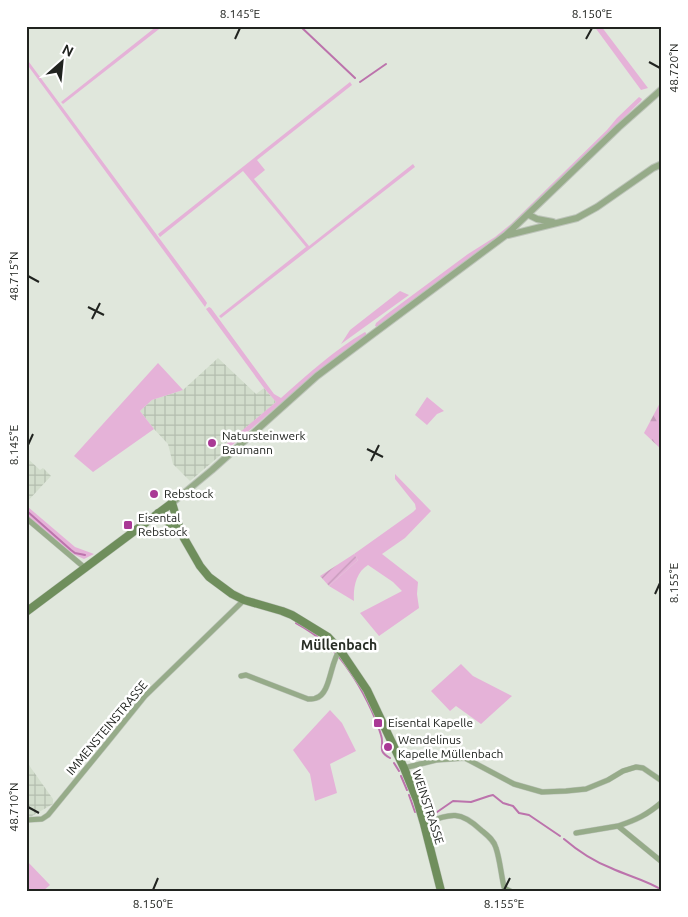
<svg xmlns="http://www.w3.org/2000/svg" width="688" height="917" viewBox="0 0 688 917" font-family="Ubuntu,sans-serif">
  <defs>
    <pattern id="industrial-grid" width="8" height="8" patternUnits="userSpaceOnUse" patternTransform="scale(1.25)"><rect width="8" height="8" fill="#d2ddcc"/><path d="M0 4h8M4 0v8" fill="none" stroke="#b4bdaf"/></pattern>
    <pattern id="forest-firs" width="22" height="20" patternUnits="userSpaceOnUse" patternTransform="scale(1.25)"><rect width="22" height="20" fill="#e5b2d8"/><path d="M5 1l3.5 6h-7zM16 11l3.5 6h-7z" fill="#c499b9"/></pattern>
    <pattern id="garden-furrows" width="10" height="10" patternUnits="userSpaceOnUse" patternTransform="scale(1.25)"><rect width="10" height="10" fill="#e5b2d8"/><path d="M-1 1l2-2M0 10L10 0M9 11l2-2" fill="none" stroke="#c499b9"/></pattern>
  </defs>
  <rect width="100%" height="100%" fill="#e0e7dc"/>
  <path fill="url(#industrial-grid)" d="M 218,358 L 256,394 L 264,388 L 276,402 L 227,444 L 230,447 L 190,481 L 173,464 L 168,444 L 154,429 L 140,411 L 152,400 L 183,390 Z
    M 26,457 L 40,470 L 43,468 L 51,476 L 26,503 Z
    M 26,761 L 53,799 L 53,804 L 32,816 L 26,828 Z"/>
  <path fill="#e5b2d8" d="M 157,26 L 163,26 L 63,104 L 61,102 Z
    M 594,26 L 601,26 L 648,88 L 641,90 Z
    M 26,58 L 205,300 L 207,303 L 205,307 L 26,63 Z
    M 350,82 L 352,85 L 257,160 L 265,170 L 254,179 L 309,246 L 413,164 L 415,167 L 221,318 L 219,316 L 306,247 L 243,171 L 160,237 L 158,234 Z
    M 639,97 L 642,99 L 641,101 L 510,228 L 377,327 L 375,326 L 376,323 L 387,314 L 468,254 L 495,237 L 511,224 L 607,130 L 617,118 Z
    M 400,291 L 409,295 L 341,344 L 350,330 Z
    M 209,307 L 211,308 L 274,394 L 281,398 C 307,375 334,350 365,332 L 366,333 L 366,335 L 314,375 L 230,447 L 226,444 L 276,402 L 264,388 L 206,309 Z
    M 158,363 L 183,390 L 152,400 L 140,411 L 154,429 L 93,472 L 74,456 Z
    M 427,397 L 444,411 L 437,414 L 427,425 L 415,415 Z
    M 395,474 L 431,511 L 405,538 L 382,554 L 418,582 L 417,594 L 419,608 L 379,636 L 360,613 L 402,591 L 393,582 L 368,565 C 356,572 353,588 354,601 L 329,586 L 358,560 L 354,554 L 413,512 L 416,509 L 415,504 L 395,479 Z
    M 28,507 L 75,547 L 94,554 L 84,559 L 73,554 L 26,515 L 26,510 Z
    M 461,664 L 473,676 L 512,696 L 481,724 L 456,706 L 450,711 L 431,691 Z
    M 330,710 L 342,723 L 356,751 L 330,764 L 337,793 L 315,801 L 310,774 L 293,750 Z
    M 26,861 L 27,861 L 50,885 L 43,891 L 26,891 Z"/>
  <path fill="url(#forest-firs)" d="M 662,399 L 662,450 L 644,433 Z"/>
  <path fill="url(#garden-furrows)" d="M 354,554 L 358,560 L 329,586 L 320,576 Z"/>
  <g fill="none" stroke-linecap="round" stroke-linejoin="round">
    <path stroke="#bc73ac" stroke-width="2" d="M 300,26 L 355,78
      M 360,82 L 386,64
      M 28,512 L 71,550 L 75,553 L 85,555
      M 296,623 C 318,635 337,651 350,672 C 362,689 375,715 381,735 C 385,747 376,750 390,758
      M 394,763 L 399,771
      M 401,776 L 407,790
      M 409,795 L 415,812
      M 427,819 L 453,801 L 471,802 L 489,796 L 493,795 L 503,803 L 513,806 L 519,813 L 529,815 L 560,836
      M 564,839 C 578,851 593,861 611,868 C 628,876 646,880 662,890"/>
    <g stroke="#bdc4ba" stroke-width="6">
      <path id="minor" d="M 26,518 L 85,568
        M 241,676 L 246,675 L 308,699 C 309,699 315,699 316,698 C 331,694 330,661 340,650
        M 404,768 L 436,760 L 465,758 L 514,784 L 542,792 L 566,791 L 586,789 L 608,780 L 623,771 L 636,767 L 643,768 L 662,781
        M 662,802 C 647,815 636,820 618,826 L 662,862
        M 26,820 L 42,819 L 48,815 L 107,743 L 145,696 L 244,600
        M 424,824 C 450,814 459,809 481,830 C 487,835 494,840 496,848 C 500,860 501,874 504,887 L 506,889 L 510,891
        M 576,833 L 618,826"/>
    </g>
    <g stroke="#bdc4ba" stroke-width="8">
      <path id="tertiary" d="M 529,215 L 537,219 L 553,222
        M 508,235 L 577,218 L 597,207 L 653,168 L 662,164
        M 172,503 L 212,470 L 317,376 L 373,334 L 506,235 L 619,127 L 662,89"/>
    </g>
    <g stroke="#bdc4ba" stroke-width="9">
      <path id="secondary" d="M 158,513 L 179,532
        M 26,612 L 172,503 L 181,533 L 200,566 L 209,577 L 232,594 L 244,600 L 282,611 L 292,615 L 328,637 L 340,650 L 367,690 L 404,768 L 417,800 L 424,824 L 441,891"/>
    </g>
    <use href="#minor" stroke="#96ab89" stroke-width="5"/>
    <use href="#tertiary" stroke="#96ab89" stroke-width="6"/>
    <use href="#secondary" stroke="#6f8e5c" stroke-width="8"/>
  </g>
  <path fill="none" stroke="#20231f" stroke-width="2" d="M 235,39 L 240,28M 586,39 L 592,28M 649,62 L 660,68M 28,276 L 39,282M 88,307 L 104,315M 92,319 L 100,303M 28,445 L 33,434M 367,449 L 383,457M 371,461 L 379,445M 655,594 L 660,583M 28,807 L 39,813M 153,890 L 158,878M 504,890 L 510,878"/>
  <g fill="#a93995" stroke="#fff" stroke-width="2">
    <circle cx="212" cy="443" r="5"/>
    <circle cx="154" cy="494" r="5"/>
    <rect x="123" y="520" width="10" height="10" rx="2.5"/>
    <rect x="373" y="718" width="10" height="10" rx="2.5"/>
    <circle cx="388" cy="747" r="5"/>
  </g>
  <g text-anchor="middle" stroke-width="5" stroke-linejoin="round" paint-order="stroke">
    <g font-size="12" fill="#20231f" stroke="#fff" text-anchor="start">
      <text x="222" y="440">Natursteinwerk<tspan x="222" dy="14">Baumann</tspan></text>
      <text x="164" y="498">Rebstock</text>
      <text x="138" y="522">Eisental<tspan x="138" dy="14">Rebstock</tspan></text>
      <text x="388" y="727">Eisental Kapelle</text>
      <text x="398" y="744">Wendelinus<tspan x="398" dy="14">Kapelle Müllenbach</tspan></text>
    </g>
    <g font-size="12" fill="#20231f" stroke="#fff">
      <text transform="translate(107 728) rotate(-50)" y="4">IMMENSTEINSTRASSE</text>
      <text transform="translate(428 807) rotate(72)" y="4">WEINSTRASSE</text>
    </g>
    <g font-size="14" font-weight="bold" fill="#282d25" stroke="#fff">
      <text x="339" y="650">Müllenbach</text>
    </g>
  </g>
  <rect width="688" height="917" fill="none" stroke="#ffffff" stroke-width="55"/>
  <g transform="translate(62 62) rotate(27)" stroke="#ffffff" stroke-width="4" paint-order="stroke">
  <path d="M0-4L9 19L0 12L-9 19Z" fill="#20231f"/>
  <text y="-8" font-size="14" font-weight="bold" text-anchor="middle" fill="#20231f">N</text>
  </g>
  <rect x="28" y="28" width="632" height="862" fill="none" stroke="#20231f" stroke-width="2"/>
  <g font-size="12" text-anchor="middle" fill="#20231f">
    <text x="240" y="18">8.145°E</text>
    <text x="592" y="18">8.150°E</text>
    <text transform="translate(674 68) rotate(-90)" y="4">48.720°N</text>
    <text transform="translate(14 276) rotate(-90)" y="4">48.715°N</text>
    <text transform="translate(14 445) rotate(-90)" y="4">8.145°E</text>
    <text transform="translate(674 583) rotate(-90)" y="4">8.155°E</text>
    <text transform="translate(14 807) rotate(-90)" y="4">48.710°N</text>
    <text x="153" y="908">8.150°E</text>
    <text x="504" y="908">8.155°E</text>
  </g>
</svg>
